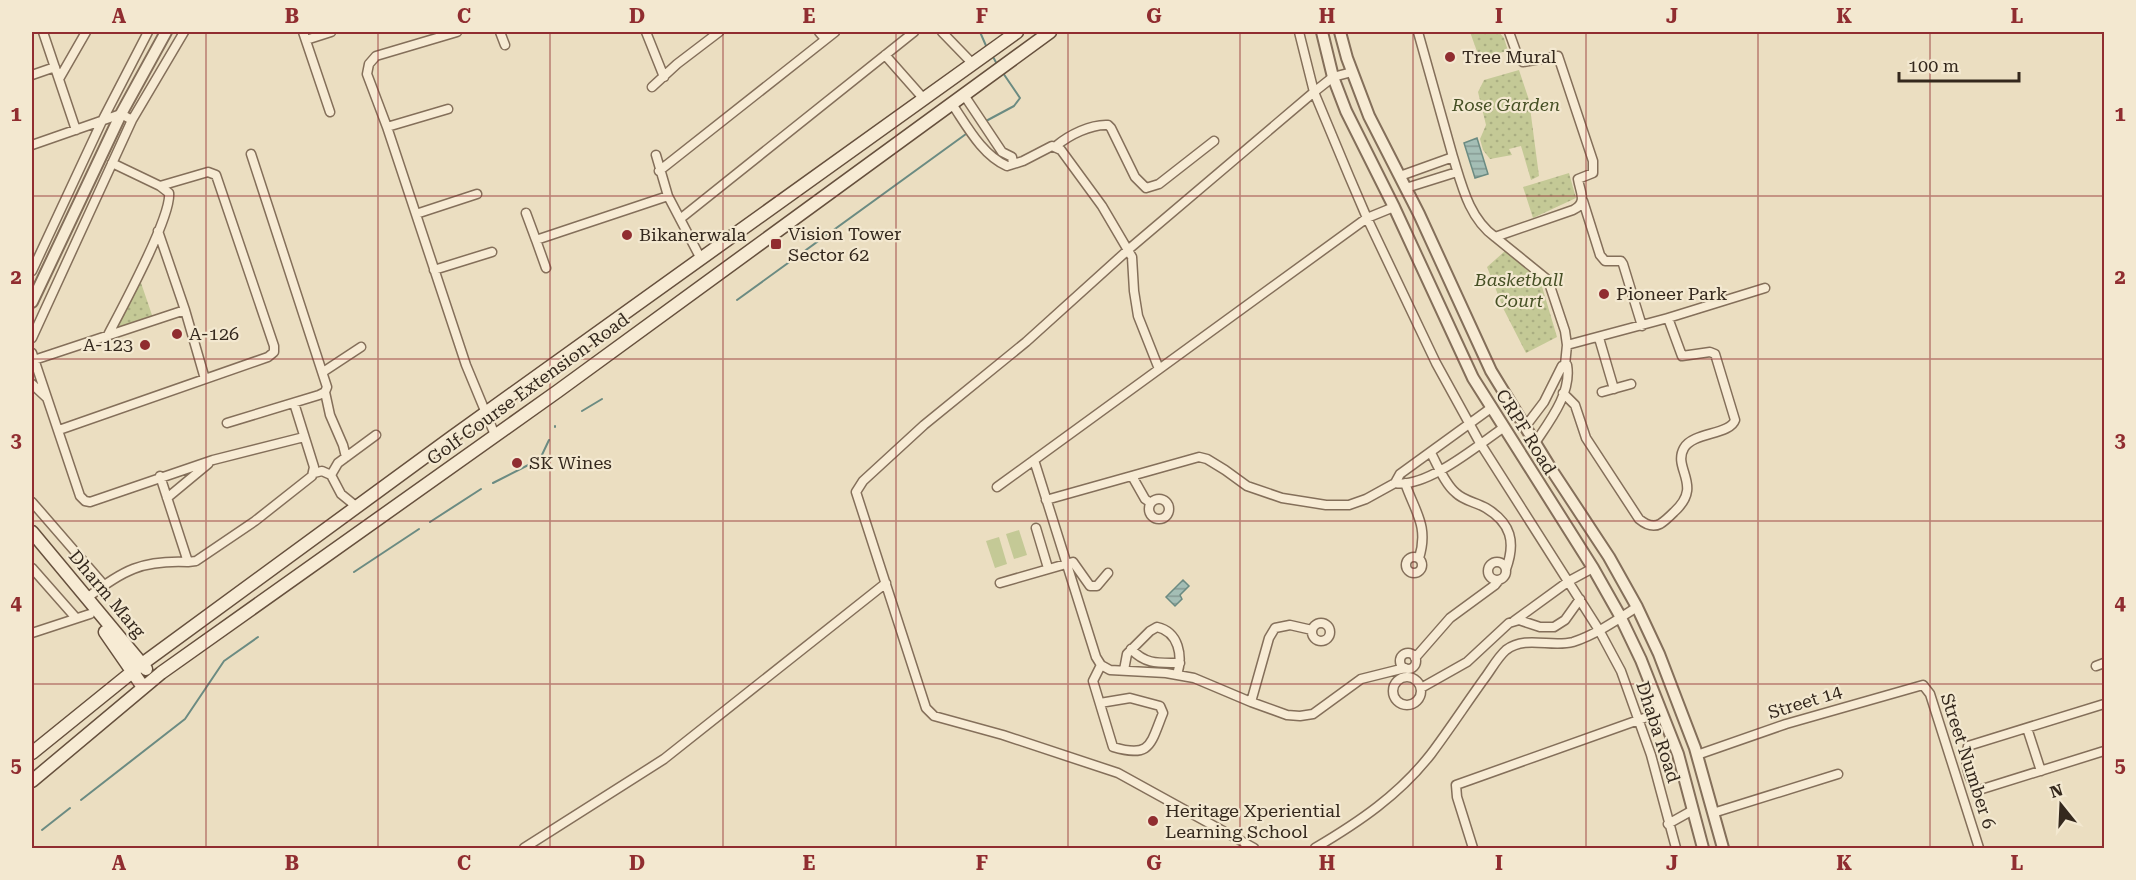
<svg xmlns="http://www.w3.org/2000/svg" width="2136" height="880" viewBox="0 0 2136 880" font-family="'Roboto Serif',serif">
  <defs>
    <pattern id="park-dots" width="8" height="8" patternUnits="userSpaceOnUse" patternTransform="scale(1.5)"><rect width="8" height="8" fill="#c4c996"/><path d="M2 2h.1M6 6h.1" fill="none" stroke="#a9ad81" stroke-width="1.8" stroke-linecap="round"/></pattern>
    <pattern id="water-rules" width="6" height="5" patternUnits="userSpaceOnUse" patternTransform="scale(1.5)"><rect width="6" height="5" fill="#a4beb5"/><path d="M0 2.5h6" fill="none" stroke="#869a93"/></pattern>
  </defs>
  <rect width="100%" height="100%" fill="#ebdec1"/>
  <path fill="url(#park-dots)" d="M 1470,32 L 1499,32 L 1504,38 L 1508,51 L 1479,57 Z
    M 1519,70 L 1529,100 L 1539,176 L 1531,180 L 1521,146 L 1509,149 L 1512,155 L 1490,159 L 1483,150 L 1480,139 L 1486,125 L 1478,92 L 1484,80 Z
    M 1569,173 L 1576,198 L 1533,218 L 1523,187 Z
    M 1505,251 L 1538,273 L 1557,337 L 1526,353 L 1504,310 L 1487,267 Z
    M 139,277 L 153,318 L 113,332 Z"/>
  <path fill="#c4c996" d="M 1019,530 L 1027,555 L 1014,559 L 1006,534 Z
    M 999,537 L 1007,564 L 995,568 L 986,541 Z"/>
  <path fill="url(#water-rules)" stroke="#6b8b82" stroke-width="1.5" d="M 1477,138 L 1488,174 L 1475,178 L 1464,143 Z
    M 1183,580 L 1189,586 L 1180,595 L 1182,599 L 1175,606 L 1166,597 Z"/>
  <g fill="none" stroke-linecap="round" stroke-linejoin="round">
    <path stroke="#6b8b82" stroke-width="2" d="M 980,32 L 987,48
      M 992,55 L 998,66
      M 986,121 L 1014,106 L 1020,98 L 1003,73
      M 737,300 L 966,134
      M 582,411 L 602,399
      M 555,427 L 555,426
      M 493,483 L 540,459 L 549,440
      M 430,522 L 481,489
      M 354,572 L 419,529
      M 81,800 L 185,719 L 224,661 L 258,637
      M 42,830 L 70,808"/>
    <g stroke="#846f5a" stroke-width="11">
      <path id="minor" d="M 43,32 L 76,130
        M 303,32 L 330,112
        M 457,32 L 376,56 L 369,64 L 367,74 L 387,127 L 466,365 L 495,435
        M 500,32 L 505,45
        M 646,32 L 664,77
        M 819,32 L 825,39
        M 942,32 L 972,63
        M 1299,32 L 1314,92 L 1349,176 L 1367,218 L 1436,363 L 1480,443 L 1599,630 L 1621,671 L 1651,755 L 1676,848
        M 306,40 L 331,32
        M 885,55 L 923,98
        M 32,75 L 55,67
        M 59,79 L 86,32
        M 652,87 L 677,64 L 719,32
        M 964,95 L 1002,152 L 1012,157 L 1013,164
        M 952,104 C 967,126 982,155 1007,166 L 1023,161 L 1052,146 L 1061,150 L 1102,206 L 1132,257 L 1134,291 L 1138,316 L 1159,369
        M 387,127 L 448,109
        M 32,145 L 121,114 L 132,120 L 184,32
        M 1056,146 C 1069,135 1091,124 1108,125 L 1111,128 L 1135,177 L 1146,188 L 1159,184 L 1214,141
        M 656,155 L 668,196 L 701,259
        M 1453,157 C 1462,186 1469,218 1495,237 L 1573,210 C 1588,203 1580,192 1578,179 L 1593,173 L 1593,161 L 1558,56 L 1523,62 L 1518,57 L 1509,32
        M 112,163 L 160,186
        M 659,171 L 835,32
        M 1400,176 L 1453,157 L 1418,32
        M 1406,188 L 1457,172
        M 1583,201 L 1600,255 L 1605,261 L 1621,261 L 1623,264 L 1642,326
        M 526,213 L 536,240 L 668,196
        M 416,214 L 477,194
        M 680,219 L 914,32
        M 158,231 L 185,310 L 205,379
        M 1495,237 L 1548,280 L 1565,331 L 1567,345 L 1565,365
        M 536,240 L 546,268
        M 434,270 L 492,252
        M 32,271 L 102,121 L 148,32
        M 32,338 L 132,120
        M 1599,338 L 1614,389
        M 1567,345 L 1668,318 L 1765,288
        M 32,353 L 80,496 L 85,501 L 90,502 L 213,460 L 304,437
        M 34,360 L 185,310
        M 323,372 L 361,347
        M 32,384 L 47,398
        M 325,392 L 330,415 L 343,445 L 346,457
        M 1602,392 L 1631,384
        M 1563,393 L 1575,405 L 1586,438 L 1639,519 C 1645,524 1652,528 1660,524 C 1665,521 1670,516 1674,512 C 1704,485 1672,469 1684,448 C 1693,432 1730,435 1735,420 L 1715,354 L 1710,352 L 1682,356 L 1668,318
        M 227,423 L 319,395 L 325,392 L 327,387 L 251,154
        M 1525,427 L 1544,402 L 1562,366 L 1567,365 C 1572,393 1549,422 1535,443
        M 59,430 L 268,357 L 274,352 L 274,346 L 216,175 L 208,172 L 160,186 L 169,193 C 172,216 121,310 108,335
        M 1431,453 C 1438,466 1445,484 1456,493 C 1464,501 1476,502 1486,508 C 1511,523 1516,542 1506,569
        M 1034,460 L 1096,657 L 1101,665 L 1110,670 L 1166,673 L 1194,678 L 1251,702 L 1287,715 L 1300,716 L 1313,714 L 1361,679 L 1405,668
        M 314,473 L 322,471 L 331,475 L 341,494 L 357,507
        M 331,475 L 338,463 L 376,435
        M 160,476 L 188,562 L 196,561 L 255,521 L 312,476 L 314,467 L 294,403
        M 1132,476 L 1145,499 L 1151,503
        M 1395,483 C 1426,489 1478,445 1503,428
        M 1405,483 C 1415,512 1429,526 1419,558
        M 997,487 L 1367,218 L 1394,207
        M 167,498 L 208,464
        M1149 509a10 10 0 1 1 20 0a10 10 0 1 1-20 0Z
        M 1046,500 L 1199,457 L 1207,459 L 1225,470 L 1247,486 L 1282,498 L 1326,505 L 1349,505 L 1366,499 L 1395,483 L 1400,474 L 1491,408
        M 32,502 L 104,585
        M 1036,528 L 1048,568
        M1406 565a8 8 0 1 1 16 0a8 8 0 1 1-16 0Z
        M1488 571a9 9 0 1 1 18 0a9 9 0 1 1-18 0Z
        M 32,568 L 76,618
        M 1000,583 L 1073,562 L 1090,586 L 1097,586 L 1108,573
        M 87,598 C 123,570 142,560 188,562
        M 1514,621 L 1569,581 L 1593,568
        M1312 632a9 9 0 1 1 18 0a9 9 0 1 1-18 0Z
        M 32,633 L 90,614
        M 1131,649 C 1146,665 1159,663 1180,663
        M1400 661a8 8 0 1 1 16 0a8 8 0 1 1-16 0Z
        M 1415,658 L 1450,618 L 1495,585 L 1499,580
        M 2096,666 L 2104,663
        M 1124,670 L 1127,654 L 1150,631 L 1157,627 C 1179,632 1183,656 1177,675
        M1393 691a14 14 0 1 1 28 0a14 14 0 1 1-28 0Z
        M 1421,688 L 1467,662 L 1509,623 L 1519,620 L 1540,627 L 1554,627 L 1565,620 L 1580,599
        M 1251,702 L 1269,638 L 1275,628 L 1290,625 L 1312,630
        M 1100,703 L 1130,698 L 1160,706 L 1163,713 C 1150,745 1151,758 1113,747 L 1093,681 L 1101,665
        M 2104,704 L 1968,746 C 1964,760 1967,780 1979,790 L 2104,751
        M 2027,728 L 2041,771
        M 1697,755 L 1786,724 L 1923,685 L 1930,694 L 1979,848
        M 1713,813 L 1838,774
        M 1668,824 L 1693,810
        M 524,848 L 664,759 L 886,583
        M 1254,848 L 1118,773 L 1003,735 L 934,716 L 926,708 L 856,492 L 863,481 L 924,425 L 1026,342 L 1129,249 L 1314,92 L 1333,77 L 1352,72
        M 1315,848 C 1359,822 1399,795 1431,754 C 1449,730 1466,704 1484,679 C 1491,670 1497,658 1506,650 C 1526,635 1551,648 1573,642 C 1595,635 1617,620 1637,607
        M 1473,848 L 1457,797 L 1456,785 L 1661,712"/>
    </g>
    <g stroke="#846f5a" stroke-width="14">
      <path id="tertiary" d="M 1322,32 L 1333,77 L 1346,111 L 1394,207 L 1473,378 L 1593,568 L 1619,614 L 1641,660 L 1678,754 L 1703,848
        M 1340,32 L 1347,58 L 1369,116 L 1419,214 L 1491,371 L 1553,472 L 1609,557 L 1637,607 L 1659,654 L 1695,748 L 1723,848
        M 32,302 L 121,114 L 166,32"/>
    </g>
    <g stroke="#66503d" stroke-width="15">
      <path id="secondary" d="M 32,532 L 146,669
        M 105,632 L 143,687
        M 32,753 L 142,664 L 452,437 L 1017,32
        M 32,781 L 161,673 L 558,391 L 1050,32"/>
    </g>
    <use href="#minor" stroke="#f7ebd4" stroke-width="8"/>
    <use href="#tertiary" stroke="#f7ebd4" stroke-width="10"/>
    <use href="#secondary" stroke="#f7ebd4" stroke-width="12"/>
  </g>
  <path fill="none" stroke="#902d30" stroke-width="1.5" stroke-opacity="0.55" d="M 206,32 L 206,848M 378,32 L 378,848M 550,32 L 550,848M 723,32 L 723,848M 896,32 L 896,848M 1068,32 L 1068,848M 1240,32 L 1240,848M 1413,32 L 1413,848M 1586,32 L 1586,848M 1758,32 L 1758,848M 1930,32 L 1930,848M 32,196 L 2104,196M 32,359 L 2104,359M 32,521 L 2104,521M 32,684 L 2104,684"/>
  <g fill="#902d30" stroke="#f3e8d0" stroke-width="2">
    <circle cx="1450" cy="57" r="6"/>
    <circle cx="627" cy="235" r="6"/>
    <rect x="770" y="238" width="12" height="12" rx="3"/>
    <circle cx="1604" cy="294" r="6"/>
    <circle cx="177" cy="334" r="6"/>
    <circle cx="145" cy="345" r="6"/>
    <circle cx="517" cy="463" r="6"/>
    <circle cx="1153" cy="821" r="6"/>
  </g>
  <g text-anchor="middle" stroke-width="4.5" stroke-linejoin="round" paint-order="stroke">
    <g font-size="18" fill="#34281d" stroke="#f3e8d0" text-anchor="start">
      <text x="1462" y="63">Tree Mural</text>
      <text x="788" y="240">Vision Tower<tspan x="788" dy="21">Sector 62</tspan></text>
      <text x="639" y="241">Bikanerwala</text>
      <text x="1616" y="300">Pioneer Park</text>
      <text x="189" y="340">A-126</text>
      <text x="133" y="351" text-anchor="end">A-123</text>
      <text x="529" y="469">SK Wines</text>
      <text x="1165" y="817">Heritage Xperiential<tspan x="1165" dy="21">Learning School</tspan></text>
    </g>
    <g font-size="18" font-style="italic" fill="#465025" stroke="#f3e8d0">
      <text x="1506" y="111">Rose Garden</text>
      <text x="1519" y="286">Basketball<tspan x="1519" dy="21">Court</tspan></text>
    </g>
    <g font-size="18" fill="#34281d" stroke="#f3e8d0">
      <text transform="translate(528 389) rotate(-36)" y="6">Golf Course Extension Road</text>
      <text transform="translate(1526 432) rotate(58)" y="6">CRPF Road</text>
      <text transform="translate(107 594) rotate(50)" y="6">Dharm Marg</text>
      <text transform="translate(1805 702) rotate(-17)" y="6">Street 14</text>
      <text transform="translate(1658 732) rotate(72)" y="6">Dhaba Road</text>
      <text transform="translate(1968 761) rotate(72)" y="6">Street Number 6</text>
    </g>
  </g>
  <rect width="2136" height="880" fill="none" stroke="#f3e8d0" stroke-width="66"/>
  <g transform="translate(2061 805) rotate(342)" stroke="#f3e8d0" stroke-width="4.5" paint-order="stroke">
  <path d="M0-4.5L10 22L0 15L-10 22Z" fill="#34281d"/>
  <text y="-9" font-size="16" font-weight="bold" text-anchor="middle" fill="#34281d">N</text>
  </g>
  <path d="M1899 72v9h120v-9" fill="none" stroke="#34281d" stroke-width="3"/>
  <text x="1908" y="72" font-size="18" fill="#34281d" stroke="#f3e8d0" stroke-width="4.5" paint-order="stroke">100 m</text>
  <rect x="33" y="33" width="2070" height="814" fill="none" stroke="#902d30" stroke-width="2"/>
  <g font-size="20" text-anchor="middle" font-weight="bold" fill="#902d30">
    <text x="119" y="23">A</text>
    <text x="292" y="23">B</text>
    <text x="464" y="23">C</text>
    <text x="637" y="23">D</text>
    <text x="809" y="23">E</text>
    <text x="982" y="23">F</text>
    <text x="1154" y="23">G</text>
    <text x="1327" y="23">H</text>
    <text x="1499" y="23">I</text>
    <text x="1672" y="23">J</text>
    <text x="1844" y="23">K</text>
    <text x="2017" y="23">L</text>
    <text x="16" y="121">1</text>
    <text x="2120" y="121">1</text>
    <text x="16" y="284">2</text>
    <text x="2120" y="284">2</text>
    <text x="16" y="447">3</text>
    <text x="2120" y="447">3</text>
    <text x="16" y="610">4</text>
    <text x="2120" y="610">4</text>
    <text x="16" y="772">5</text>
    <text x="2120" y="772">5</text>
    <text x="119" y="870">A</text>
    <text x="292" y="870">B</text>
    <text x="464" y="870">C</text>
    <text x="637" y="870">D</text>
    <text x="809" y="870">E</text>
    <text x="982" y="870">F</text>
    <text x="1154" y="870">G</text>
    <text x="1327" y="870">H</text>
    <text x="1499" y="870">I</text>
    <text x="1672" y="870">J</text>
    <text x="1844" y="870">K</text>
    <text x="2017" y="870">L</text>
  </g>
</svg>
